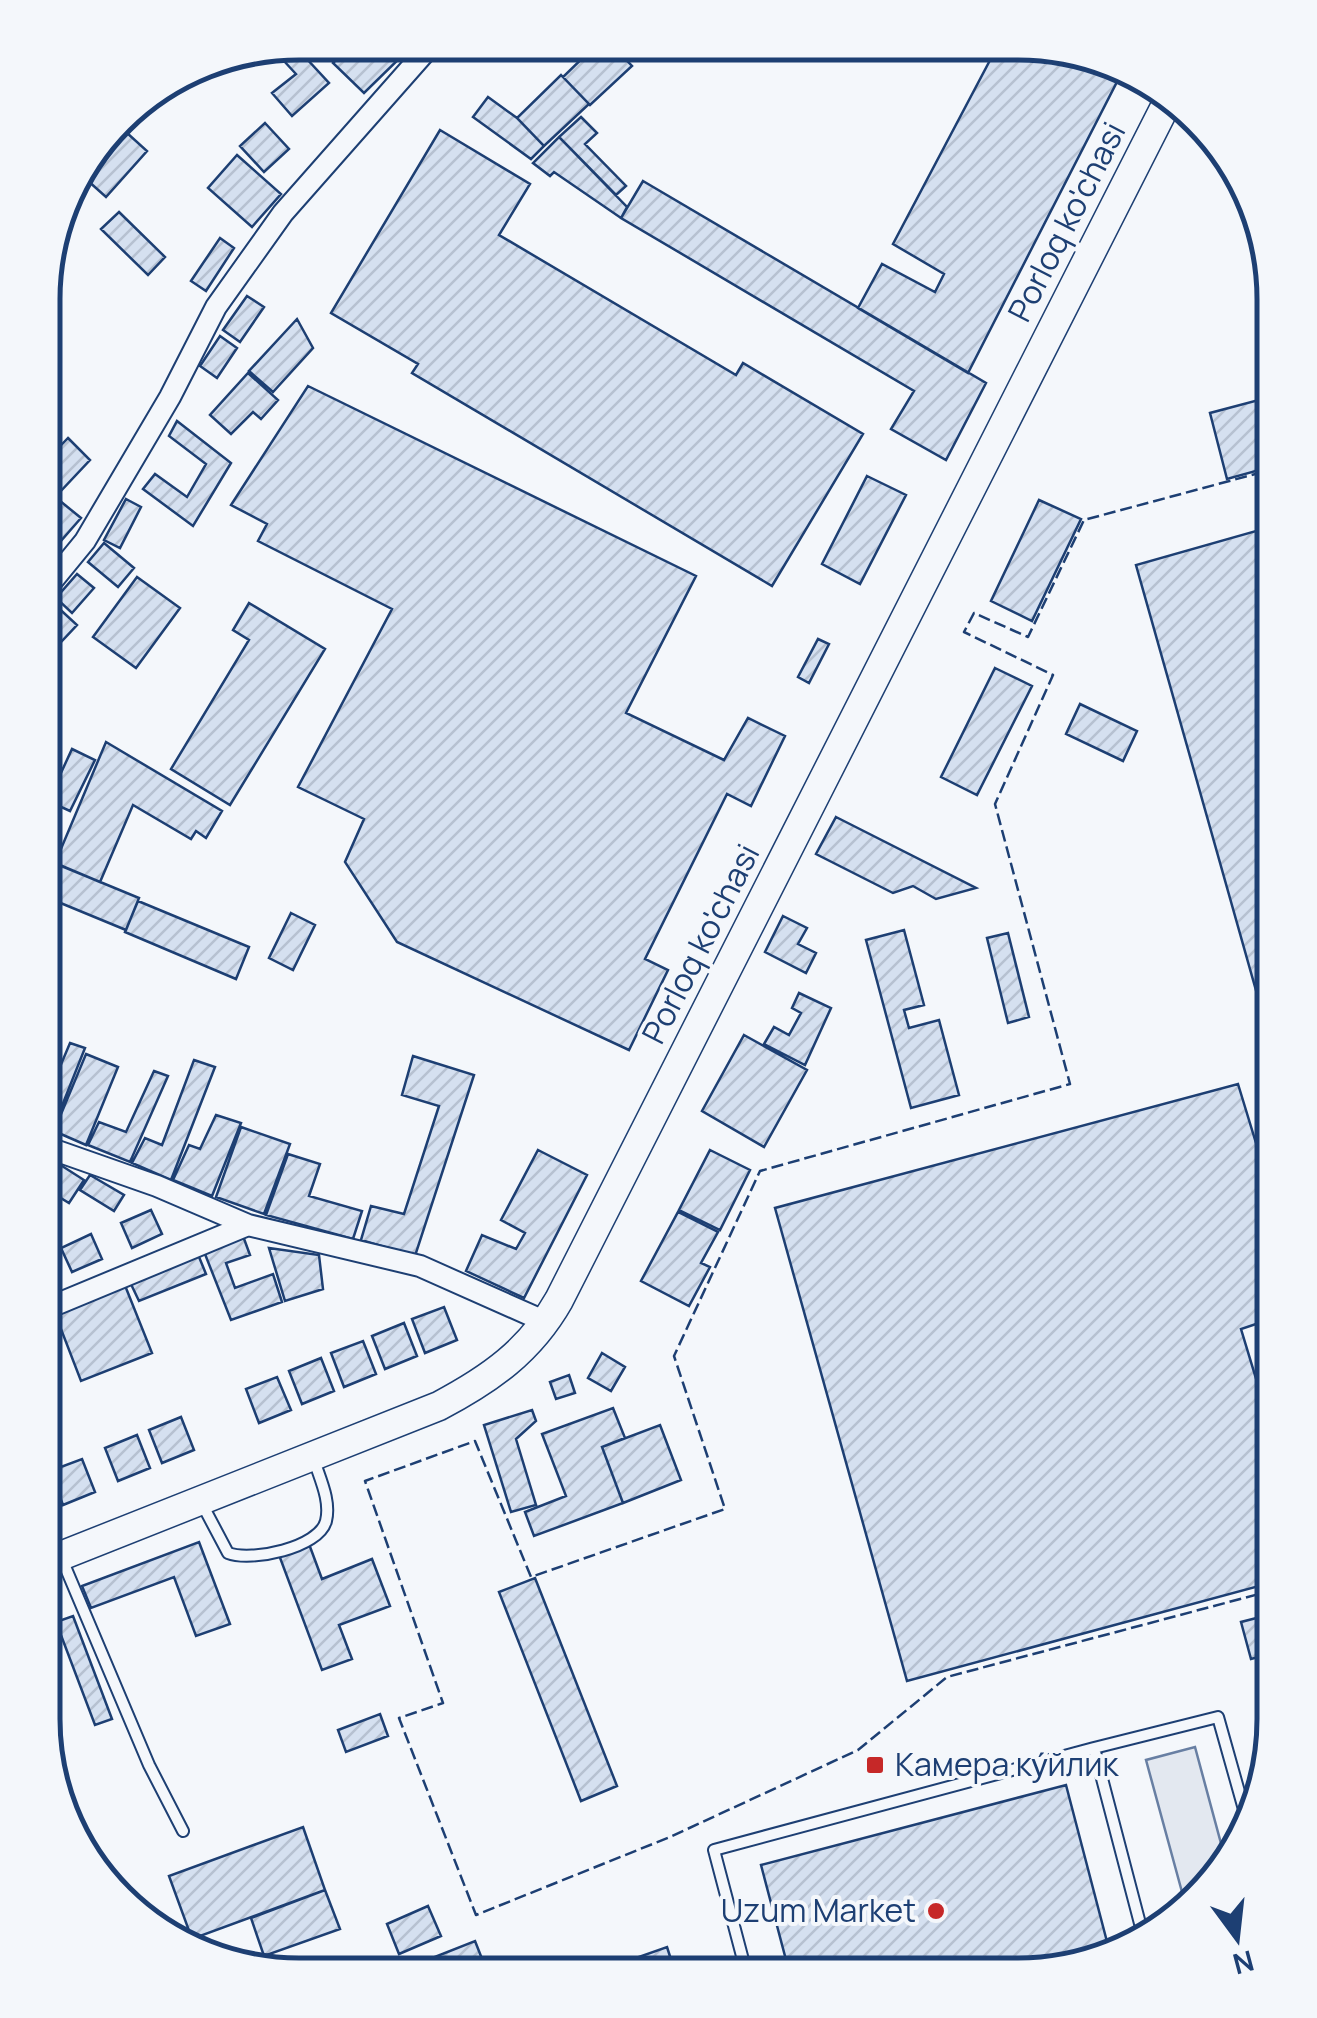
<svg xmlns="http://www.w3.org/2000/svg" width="1317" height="2018" viewBox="0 0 1317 2018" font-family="Manrope,sans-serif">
  <defs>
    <pattern id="building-hatch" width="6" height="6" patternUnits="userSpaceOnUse" patternTransform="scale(2.5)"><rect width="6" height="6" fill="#d5e0f0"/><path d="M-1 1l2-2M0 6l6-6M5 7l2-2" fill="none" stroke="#b6c1d1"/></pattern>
  </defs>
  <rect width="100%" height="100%" fill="#f4f7fb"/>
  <path fill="#e3e8f0" stroke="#687fa3" stroke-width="2.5" d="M 1195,1747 L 1226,1862 L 1222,1875 L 1185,1903 L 1146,1760 Z"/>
  <path fill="url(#building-hatch)" stroke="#1d3f73" stroke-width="2.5" d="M 353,43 L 394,43 L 404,54 L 364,93 L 333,63 Z
    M 293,44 L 329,83 L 292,116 L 272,93 L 296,74 L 271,47 Z
    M 597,44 L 611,44 L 632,66 L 590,105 L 563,77 Z
    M 997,47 L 1067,47 L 1122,72 L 968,373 L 858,308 L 882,264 L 935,292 L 944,274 L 893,244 Z
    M 561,75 L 589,104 L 544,146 L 517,118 Z
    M 488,97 L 517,118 L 544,146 L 531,159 L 473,117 Z
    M 581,117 L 597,133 L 585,144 L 626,186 L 616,195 L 559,137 Z
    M 116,123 L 147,151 L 106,197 L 77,171 Z
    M 265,123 L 289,149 L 264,172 L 240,146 Z
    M 440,130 L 530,184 L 499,235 L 736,375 L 743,363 L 863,434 L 772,586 L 412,373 L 418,364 L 331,313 Z
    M 559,137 L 627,207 L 621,218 L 554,172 L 550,176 L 533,163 Z
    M 237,155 L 281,194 L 252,227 L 208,188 Z
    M 643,181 L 986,383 L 946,460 L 891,429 L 914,391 L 621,218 Z
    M 119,212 L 165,257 L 148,275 L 101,229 Z
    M 220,238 L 234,248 L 206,291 L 191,281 Z
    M 247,296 L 264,307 L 240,342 L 223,330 Z
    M 297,319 L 313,348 L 273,392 L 249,371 Z
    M 220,336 L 237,348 L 217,378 L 200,366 Z
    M 248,373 L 278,400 L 261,419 L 253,412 L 231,434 L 210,415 Z
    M 308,386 L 696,576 L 626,713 L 724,760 L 748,718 L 785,736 L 751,806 L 727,794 L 645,959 L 668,970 L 629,1050 L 397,942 L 345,862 L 364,819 L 298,787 L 392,609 L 258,541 L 267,524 L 231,505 Z
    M 1274,396 L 1274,466 L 1227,479 L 1210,413 Z
    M 177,421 L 231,463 L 193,526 L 143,489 L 155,474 L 187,497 L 206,464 L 169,436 Z
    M 68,438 L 90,460 L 58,494 L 44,481 L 44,463 Z
    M 867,476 L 906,495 L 860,584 L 822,564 Z
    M 54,496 L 81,518 L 46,558 L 44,507 Z
    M 126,499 L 141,507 L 120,548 L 104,540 Z
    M 1039,500 L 1081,519 L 1032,621 L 991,601 Z
    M 1274,526 L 1274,997 L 1259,1001 L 1136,565 Z
    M 104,543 L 134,568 L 118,587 L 88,562 Z
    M 77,574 L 94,588 L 72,613 L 56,598 Z
    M 137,577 L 180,608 L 136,668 L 93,637 Z
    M 52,602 L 77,625 L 44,660 L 44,611 Z
    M 249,603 L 325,649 L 230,805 L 171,769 L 249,640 L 233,630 Z
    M 818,639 L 829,644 L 809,683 L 798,677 Z
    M 995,668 L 1032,686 L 977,795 L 941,777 Z
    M 1080,704 L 1137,731 L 1123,761 L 1066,734 Z
    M 106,742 L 222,811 L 206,838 L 196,831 L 191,839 L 133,805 L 100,882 L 55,863 Z
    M 72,749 L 95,760 L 70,811 L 48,801 Z
    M 836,817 L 976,888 L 936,899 L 913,886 L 893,893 L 816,854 Z
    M 59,865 L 139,898 L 126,930 L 46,897 Z
    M 138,901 L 249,947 L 236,979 L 125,932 Z
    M 291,913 L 315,925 L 293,970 L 269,958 Z
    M 783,916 L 807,928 L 798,944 L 816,953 L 806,973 L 765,952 Z
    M 904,930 L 924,1005 L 904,1010 L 909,1028 L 939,1020 L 959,1095 L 911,1108 L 866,940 Z
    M 1008,933 L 1029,1017 L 1008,1023 L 987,938 Z
    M 799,993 L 831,1008 L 805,1065 L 764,1044 L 774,1027 L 789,1035 L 801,1013 L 792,1008 Z
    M 744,1035 L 807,1070 L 764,1147 L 702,1111 Z
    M 70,1043 L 85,1048 L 52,1131 L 43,1128 L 43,1099 L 46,1100 Z
    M 86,1054 L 118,1067 L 86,1145 L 54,1131 Z
    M 413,1056 L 474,1075 L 415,1256 L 361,1240 L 371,1206 L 404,1214 L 439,1106 L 402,1095 Z
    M 194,1060 L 215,1067 L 171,1180 L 132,1163 L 145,1138 L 162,1145 Z
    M 154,1071 L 168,1076 L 130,1162 L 88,1145 L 99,1122 L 126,1132 Z
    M 1238,1084 L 1274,1202 L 1274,1318 L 1241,1329 L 1274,1438 L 1274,1582 L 907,1681 L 775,1208 Z
    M 216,1115 L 241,1123 L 212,1196 L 173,1180 L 189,1145 L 200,1149 Z
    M 241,1127 L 290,1144 L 264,1214 L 216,1197 Z
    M 538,1150 L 587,1175 L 524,1298 L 466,1271 L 482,1235 L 516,1249 L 525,1233 L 501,1220 Z
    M 710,1150 L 750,1170 L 720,1230 L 679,1210 Z
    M 288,1154 L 320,1164 L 309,1196 L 362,1211 L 353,1239 L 266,1215 Z
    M 48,1157 L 84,1180 L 69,1203 L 43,1187 L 43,1165 Z
    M 90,1175 L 124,1195 L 114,1211 L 80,1190 Z
    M 151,1210 L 162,1234 L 132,1248 L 121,1223 Z
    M 678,1212 L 718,1232 L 701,1263 L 710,1267 L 689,1306 L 641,1281 Z
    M 91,1234 L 102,1259 L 72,1272 L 61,1248 Z
    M 243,1236 L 250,1255 L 226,1263 L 235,1288 L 273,1274 L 282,1302 L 231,1320 L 203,1249 Z
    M 269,1248 L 319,1255 L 323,1289 L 285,1301 Z
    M 197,1252 L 206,1274 L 139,1301 L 129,1280 Z
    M 124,1283 L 152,1353 L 81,1381 L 54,1311 Z
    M 444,1307 L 457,1340 L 425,1353 L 412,1319 Z
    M 404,1323 L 417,1356 L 385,1369 L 372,1336 Z
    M 363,1341 L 376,1374 L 344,1387 L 331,1353 Z
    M 602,1353 L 625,1367 L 611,1391 L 588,1378 Z
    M 321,1358 L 334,1391 L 302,1404 L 289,1371 Z
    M 569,1375 L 575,1393 L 556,1399 L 550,1382 Z
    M 277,1377 L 291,1410 L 259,1423 L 246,1389 Z
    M 613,1408 L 625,1438 L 602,1447 L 623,1503 L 534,1536 L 525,1512 L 566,1496 L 542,1434 Z
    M 532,1410 L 536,1421 L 516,1439 L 536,1505 L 511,1512 L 484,1425 Z
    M 181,1417 L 194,1450 L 162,1463 L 149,1430 Z
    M 660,1425 L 681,1480 L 623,1503 L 602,1447 Z
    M 137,1435 L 150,1468 L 118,1481 L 105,1448 Z
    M 82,1459 L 95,1492 L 63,1505 L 50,1471 Z
    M 199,1542 L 230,1624 L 196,1636 L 174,1577 L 91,1608 L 82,1586 Z
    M 309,1544 L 322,1579 L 372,1559 L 390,1606 L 339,1625 L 352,1659 L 322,1670 L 279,1555 Z
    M 535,1578 L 617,1786 L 581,1801 L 499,1592 Z
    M 1268,1615 L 1274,1653 L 1251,1659 L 1241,1622 Z
    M 73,1616 L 112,1719 L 95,1725 L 56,1622 Z
    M 43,1701 L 57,1738 L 47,1742 L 42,1719 Z
    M 380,1714 L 388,1736 L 346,1752 L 338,1730 Z
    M 1066,1785 L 1111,1957 L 1018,1975 L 790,1975 L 761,1865 Z
    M 303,1827 L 325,1890 L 192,1939 L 169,1876 Z
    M 325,1890 L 340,1929 L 264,1956 L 251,1918 Z
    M 428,1906 L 441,1936 L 399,1954 L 387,1924 Z
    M 475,1941 L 488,1974 L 421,1974 L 417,1964 Z
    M 667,1947 L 676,1975 L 638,1974 L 633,1959 Z
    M 236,1949 L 272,1973 L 230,1958 Z
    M 615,1962 L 620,1974 L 581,1974 Z"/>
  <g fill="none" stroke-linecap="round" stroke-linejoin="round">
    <g stroke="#1d3f73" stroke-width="14">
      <path id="lane" d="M 201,1502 L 228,1553 C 251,1562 319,1548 326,1521 C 331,1501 320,1479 314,1460
        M 61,1557 L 149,1765 L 183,1831
        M 1094,1748 L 1218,1717 L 1245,1813
        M 747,1975 L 714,1850 L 1094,1748 L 1143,1935"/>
    </g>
    <g stroke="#1d3f73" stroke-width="24">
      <path id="street" d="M 44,591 L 85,541 L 170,397 L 216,307 L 283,213 L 433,43
        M 43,1146 L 157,1186 L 248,1225 L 420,1266 L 546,1322
        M 43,1310 L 248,1225"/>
    </g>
    <g stroke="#1d3f73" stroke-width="31">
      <path id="secondary" d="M 43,1563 L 439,1406 C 490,1379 530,1351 559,1300 L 1171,95"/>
    </g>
    <use href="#lane" stroke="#f4f7fb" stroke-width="10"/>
    <use href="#street" stroke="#f4f7fb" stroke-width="20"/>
    <use href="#secondary" stroke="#f4f7fb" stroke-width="28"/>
    <path stroke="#1d3f73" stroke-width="2.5" stroke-dasharray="12 5" stroke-linecap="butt" d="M 1274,1590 L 947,1677 L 858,1750 L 670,1837 L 476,1915 L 399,1718 L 443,1703 L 365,1481 L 475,1441 L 531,1577 L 725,1509 L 674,1356 L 760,1171 L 1070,1084 L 995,804 L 1053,675 L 964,632 L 974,613 L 1028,637 L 1084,520 L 1274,469"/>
  </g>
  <g fill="#c62828" stroke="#f4f7fb" stroke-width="4">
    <rect x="865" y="1755" width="20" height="20" rx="5"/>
    <circle cx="936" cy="1911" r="10"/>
  </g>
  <g text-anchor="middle" stroke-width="8" stroke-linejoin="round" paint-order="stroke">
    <g font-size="32" fill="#1d3f73" stroke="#f4f7fb">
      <text transform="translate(1067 222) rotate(-63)" y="11">Porloq ko'chasi</text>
      <text transform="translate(701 944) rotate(-63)" y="11">Porloq ko'chasi</text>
    </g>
    <g font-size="32" fill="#1d3f73" stroke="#f4f7fb" text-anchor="start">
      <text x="895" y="1776">Камера ку́йлик</text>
      <text x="916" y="1922" text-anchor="end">Uzum Market</text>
    </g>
  </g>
  <path d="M0 0H1317V2018H0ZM299 60H1018A239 239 0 0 1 1257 299V1719A239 239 0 0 1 1018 1958H299A239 239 0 0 1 60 1719V299A239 239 0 0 1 299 60Z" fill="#f4f7fb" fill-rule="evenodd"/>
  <path fill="none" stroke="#1d3f73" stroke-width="5" d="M299 60H1018A239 239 0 0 1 1257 299V1719A239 239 0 0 1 1018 1958H299A239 239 0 0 1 60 1719V299A239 239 0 0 1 299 60Z"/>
  <g transform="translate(1237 1938) rotate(165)" stroke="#f4f7fb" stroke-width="8" paint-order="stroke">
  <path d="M0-8L18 38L0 25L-18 38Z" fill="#1d3f73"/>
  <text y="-15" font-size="28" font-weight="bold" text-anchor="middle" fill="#1d3f73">N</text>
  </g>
</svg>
